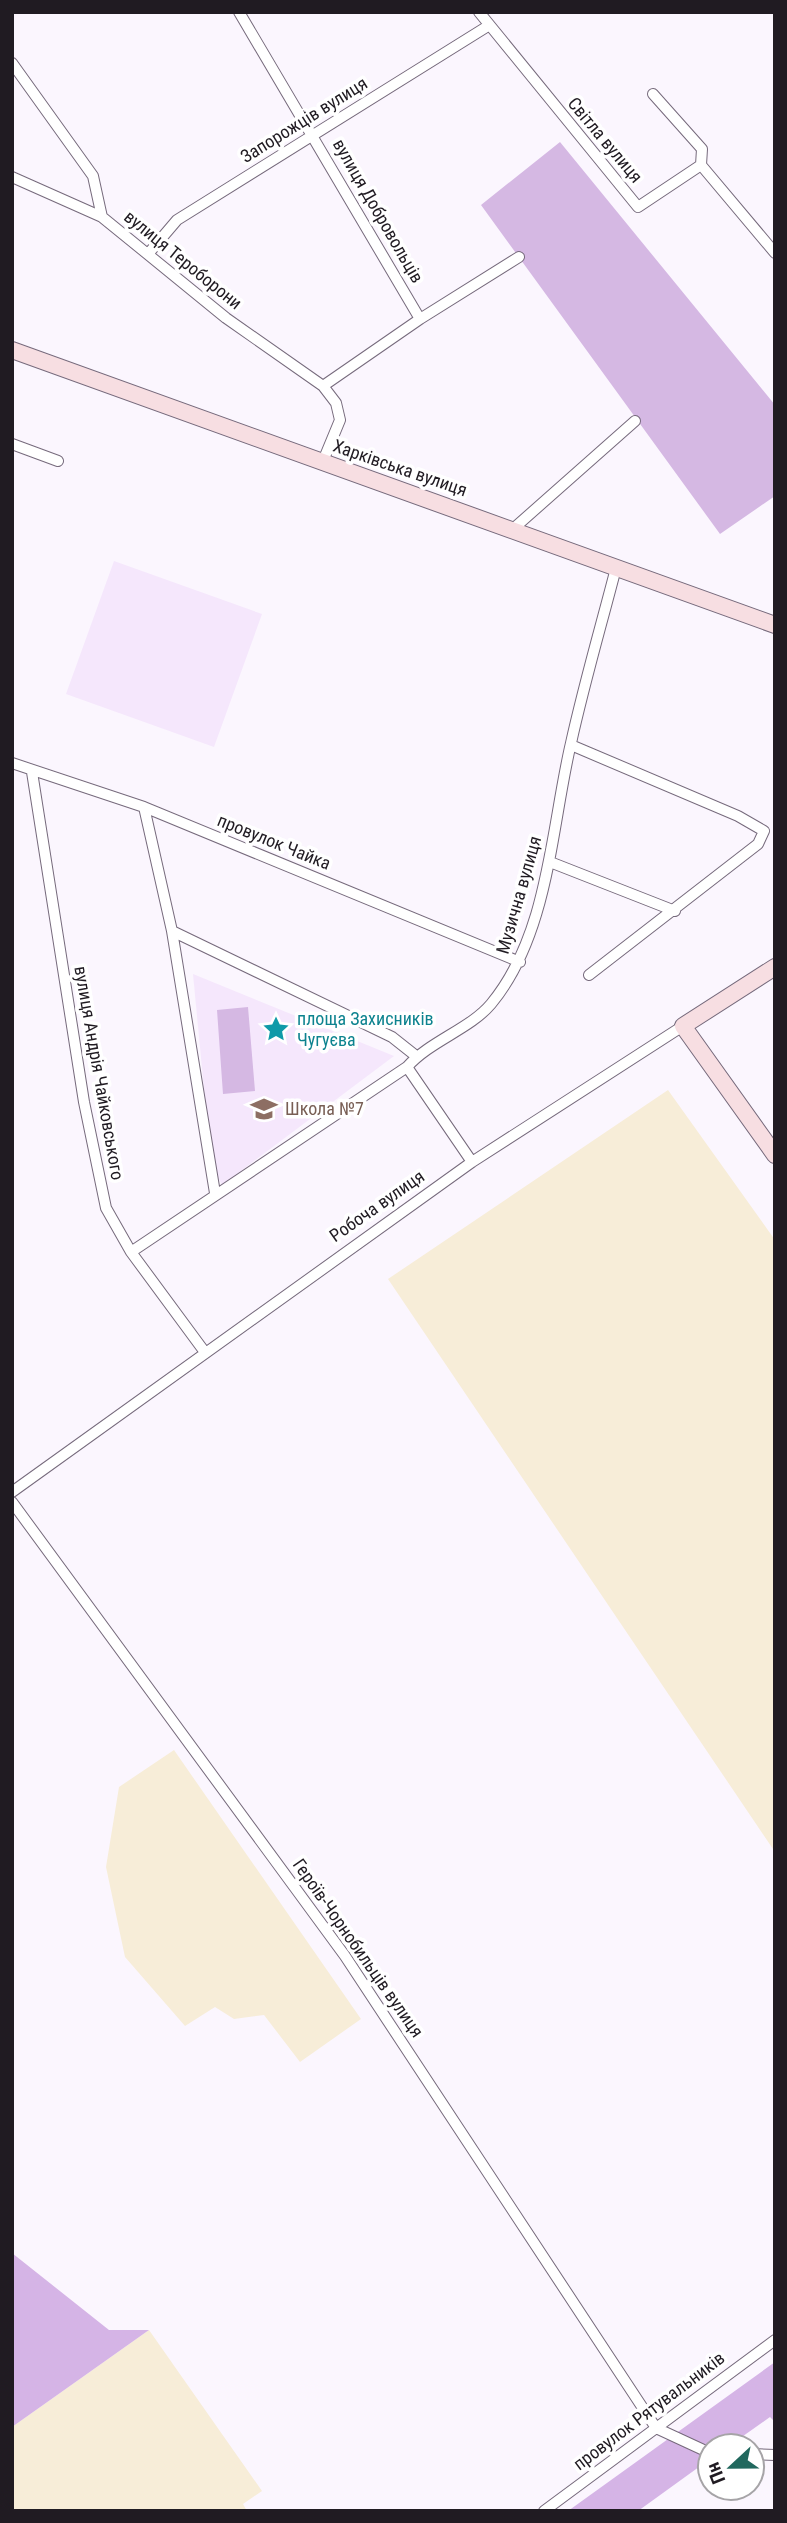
<svg xmlns="http://www.w3.org/2000/svg" width="787" height="2523" viewBox="0 0 787 2523" font-family="'Roboto Condensed',sans-serif">
  <rect width="100%" height="100%" fill="#fbf6fe"/>
  <path fill="#f7edd8" d="M 668,1090 L 775,1240 L 775,1852 L 388,1279 Z
    M 174,1750 L 361,2019 L 300,2062 L 264,2015 L 234,2019 L 215,2007 L 185,2026 L 125,1957 L 106,1867 L 119,1787 Z
    M 149,2330 L 262,2491 L 243,2504 L 247,2511 L 12,2511 L 12,2427 Z"/>
  <path fill="#f5e7fc" d="M 114,561 L 262,614 L 214,747 L 66,694 Z
    M 193,974 L 394,1056 L 222,1185 L 211,1163 Z"/>
  <path fill="#d5b8e3" d="M 560,142 L 775,405 L 775,496 L 720,534 L 481,205 Z
    M 248,1007 L 255,1091 L 223,1094 L 217,1010 Z"/>
  <path fill="#d5b4e6" d="M 12,2253 L 109,2330 L 149,2330 L 12,2427 Z
    M 775,2362 L 775,2422 L 770,2417 L 729,2446 L 710,2446 L 710,2459 L 638,2511 L 568,2511 Z"/>
  <g fill="none" stroke-linecap="round" stroke-linejoin="round">
    <g stroke="#766a7c" stroke-width="12">
      <path id="street" d="M 239,12 L 420,319
        M 479,12 L 638,207 L 701,165 L 775,253
        M 12,63 L 93,176 L 102,217 L 226,318 L 323,386 L 336,403 L 340,420 L 323,461
        M 653,94 L 702,149 L 701,165
        M 12,177 L 102,217
        M 148,254 L 177,220 L 488,26
        M 323,386 L 420,319 L 519,257
        M 12,444 L 58,461
        M 513,529 L 635,421
        M 571,745 L 738,816 L 764,831 L 758,844 L 589,975
        M 12,763 L 144,807 L 520,962
        M 32,772 L 84,1102 L 106,1208 L 131,1252 L 204,1351
        M 144,807 L 172,931 L 215,1193
        M 550,862 L 675,911
        M 172,931 L 392,1037 L 416,1056
        M 407,1067 L 472,1162
        M 131,1252 L 407,1067 C 430,1041 470,1029 491,1004 C 549,934 551,828 571,743 C 584,684 601,626 616,568
        M 12,1492 L 472,1162 L 683,1026
        M 12,1502 L 345,1956 L 656,2428 L 710,2453
        M 752,2454 L 775,2455
        M 544,2511 L 775,2340"/>
    </g>
    <g stroke="#766a7c" stroke-width="18">
      <path id="secondary" d="M 12,350 L 775,625
        M 775,967 L 683,1026 L 775,1155"/>
    </g>
    <use href="#street" stroke="#fff" stroke-width="10"/>
    <use href="#secondary" stroke="#f7dee2" stroke-width="16"/>
  </g>
  <defs>
    <g id="sight-bare" transform="scale(2.1)"><path d="M0-6L1.8-2.2L6-1.7L2.9 1.2L3.7 5.4L0 3.3L-3.7 5.4L-2.9 1.2L-6-1.7L-1.8-2.2Z" fill="#0f9aa8" stroke="#fff" stroke-width="2.5" paint-order="stroke"/></g>
    <g id="school-bare" transform="scale(2.1)"><path d="M0-5L7-2L0 1L-7-2ZM-4 1L0 2.5L4 1V4Q0 6-4 4Z" fill="#8d6e63" stroke="#fff" stroke-width="2.5" paint-order="stroke"/></g>
  </defs>
  <g fill-rule="evenodd">
    <use href="#sight-bare" x="276" y="1029"/>
    <use href="#school-bare" x="264" y="1109"/>
  </g>
  <g text-anchor="middle" stroke-width="7" stroke-linejoin="round" paint-order="stroke">
    <g font-size="18" fill="#201b22" stroke="#fff">
      <text transform="translate(304 120) rotate(-32)" y="6">Запорожців вулиця</text>
      <text transform="translate(605 140) rotate(50)" y="6">Світла вулиця</text>
      <text transform="translate(378 211) rotate(60)" y="6">вулиця Добровольців</text>
      <text transform="translate(183 260) rotate(39)" y="6">вулиця Тероборони</text>
      <text transform="translate(400 468) rotate(19)" y="6">Харківська вулиця</text>
      <text transform="translate(274 842) rotate(22)" y="6">провулок Чайка</text>
      <text transform="translate(519 895) rotate(-74)" y="6">Музична вулиця</text>
      <text transform="translate(99 1073) rotate(80)" y="6">вулиця Андрія Чайковського</text>
      <text transform="translate(377 1206) rotate(-35)" y="6">Робоча вулиця</text>
      <text transform="translate(358 1948) rotate(55)" y="6">Героїв-Чорнобильців вулиця</text>
      <text transform="translate(649 2411) rotate(-37)" y="6">провулок Рятувальників</text>
    </g>
    <g font-size="18" fill="#0d838f" stroke="#fff" text-anchor="start">
      <text x="297" y="1025">площа Захисників<tspan x="297" dy="21">Чугуєва</tspan></text>
    </g>
    <g font-size="18" fill="#785e54" stroke="#fff" text-anchor="start">
      <text x="285" y="1115">Школа №7</text>
    </g>
  </g>
  <rect width="787" height="2523" fill="none" stroke="#201b22" stroke-width="28"/>
  <g transform="translate(731 2467) rotate(248)"><circle r="33" fill="#ffffff" stroke="#a6a4a7" stroke-width="2"/>
  <path d="M0-5L12 26L0 18L-12 26Z" fill="#21685e"/>
  <text y="-10" font-size="19" font-weight="bold" text-anchor="middle" fill="#201b22">Пн</text>
  </g>
</svg>
